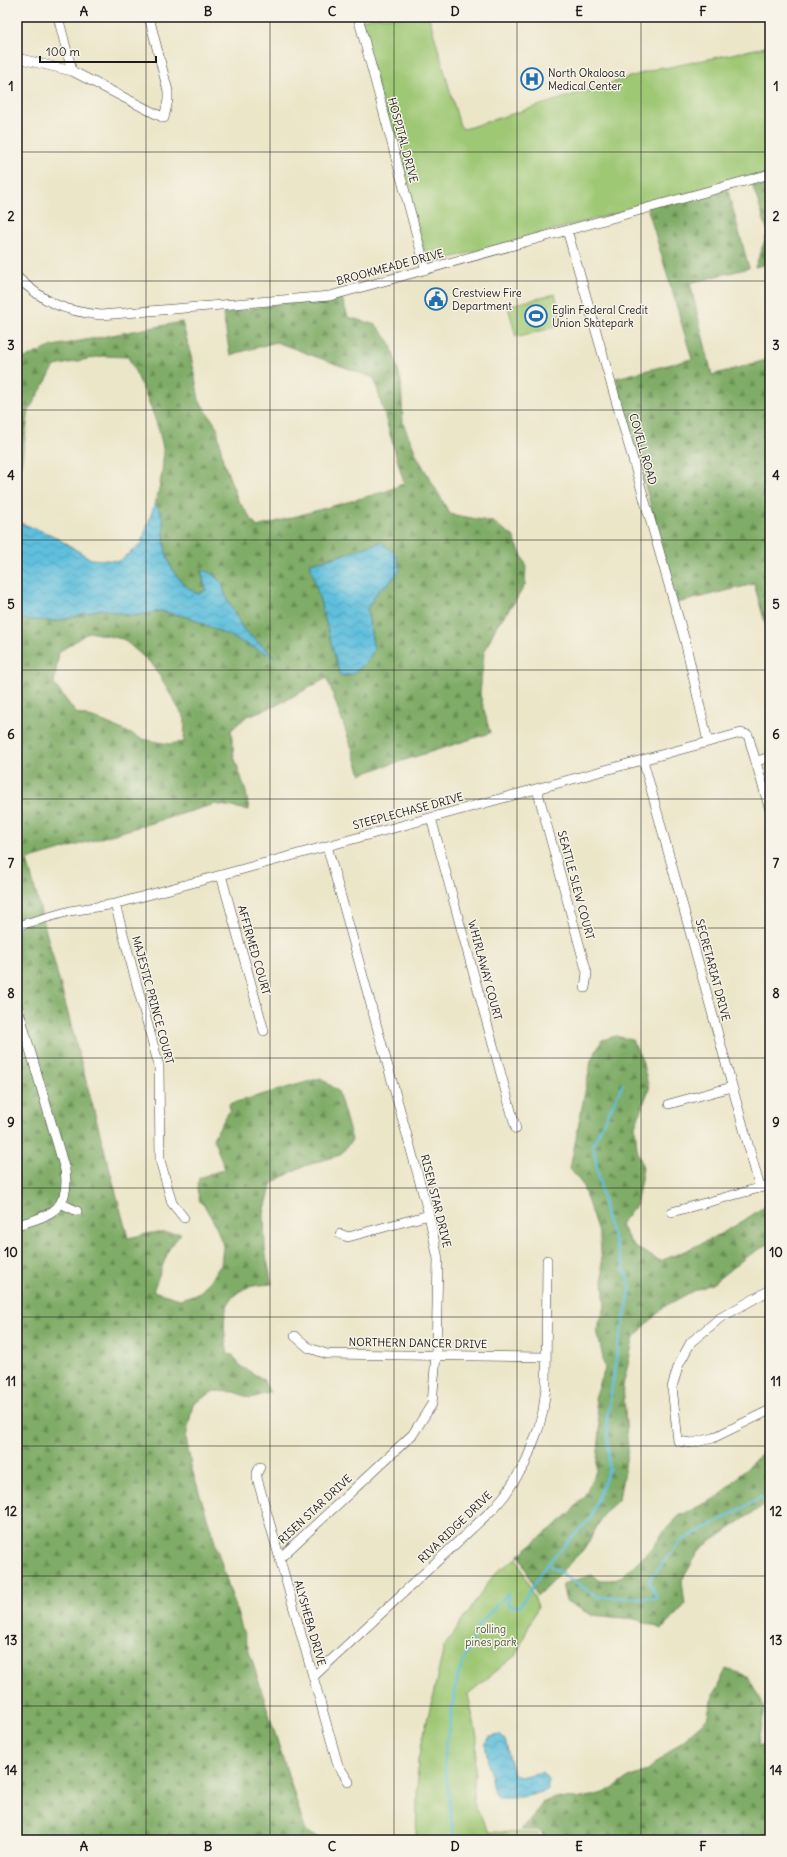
<svg xmlns="http://www.w3.org/2000/svg" width="787" height="1857" viewBox="0 0 787 1857" font-family="Delius,sans-serif">
  <defs>
    <pattern id="forest-firs" width="22" height="20" patternUnits="userSpaceOnUse"><rect width="22" height="20" fill="#7fac66"/><path d="M5 1l3.5 6h-7zM16 11l3.5 6h-7z" fill="#678b53"/></pattern>
    <pattern id="water-waves" width="16" height="10" patternUnits="userSpaceOnUse"><rect width="16" height="10" fill="#5ebfdd"/><path d="M0 5q4-4 8 0t8 0" fill="none" stroke="#4d9ab2"/></pattern>
  </defs>
  <rect width="100%" height="100%" fill="#f7f3e8"/>
  <filter id="ink" filterUnits="userSpaceOnUse"><feTurbulence type="fractalNoise" baseFrequency=".025" numOctaves="2"/><feDisplacementMap in="SourceGraphic" scale="8" xChannelSelector="R" yChannelSelector="G"/><feConvolveMatrix kernelMatrix="1 2 1 2 8 2 1 2 1" color-interpolation-filters="sRGB"/></filter>
  <filter id="wash" filterUnits="userSpaceOnUse"><feTurbulence type="fractalNoise" baseFrequency=".012" numOctaves="4" result="noise"/><feDisplacementMap in="SourceGraphic" scale="16" xChannelSelector="R" yChannelSelector="G"/><feGaussianBlur stdDeviation="0.9" result="paint"/><feColorMatrix in="noise" values="0 0 0 0 0 0 0 0 0 0 0 0 0 0 0 0 0 1.4 0 .05"/><feComposite in="paint" operator="in"/></filter>
  <g filter="url(#wash)">
    <rect width="100%" height="100%" fill="#ece6c9"/>
    <path fill="url(#forest-firs)" stroke="#4e6441" fill-rule="evenodd" d="M 770,172 L 770,263 L 755,267 L 768,232 L 750,178 Z
      M 726,184 L 749,268 L 690,283 L 712,375 L 770,359 L 770,640 L 754,584 L 677,603 L 616,378 L 692,359 L 647,206 Z
      M 340,292 L 348,317 L 376,325 L 390,342 L 401,381 L 403,423 L 418,458 L 450,514 L 493,522 L 513,536 L 526,565 L 525,585 L 514,603 L 497,625 L 484,652 L 480,694 L 490,733 L 361,774 L 327,678 L 275,706 L 247,716 L 231,730 L 234,756 L 246,792 L 249,810 L 215,804 L 27,860 L 128,1238 L 151,1233 L 181,1233 L 169,1249 L 153,1291 L 180,1299 L 200,1293 L 221,1265 L 223,1246 L 216,1226 L 204,1205 L 200,1202 L 197,1189 L 199,1178 L 225,1169 L 213,1138 L 230,1110 L 229,1104 L 321,1078 L 338,1091 L 352,1140 L 340,1155 L 301,1167 L 272,1183 L 264,1213 L 265,1250 L 272,1284 C 263,1285 249,1285 242,1290 C 218,1303 224,1332 228,1354 L 232,1354 L 240,1366 L 263,1379 L 270,1393 L 250,1398 L 235,1392 L 214,1391 L 193,1404 L 186,1437 L 191,1466 L 306,1832 L 324,1840 L 78,1840 L 77,1838 L 62,1838 L 60,1840 L 17,1840 L 17,619 L 57,621 L 101,609 L 133,616 L 161,611 L 191,618 L 275,657 L 243,629 L 225,595 L 222,583 L 201,571 L 206,590 L 198,594 C 180,585 168,567 165,547 C 163,529 166,518 155,503 C 160,490 166,456 162,443 C 155,413 142,385 128,357 L 102,356 L 55,366 L 29,410 L 17,491 L 17,361 L 53,346 L 182,322 L 191,355 L 199,400 L 217,427 L 223,461 L 238,500 L 257,527 L 387,491 L 404,483 L 374,378 L 276,342 L 230,355 L 223,314 ZM 381,542 L 391,581 L 377,592 L 367,609 L 374,650 L 311,563 L 362,549 ZM 89,632 L 123,639 L 153,665 L 185,719 L 184,742 L 169,744 L 142,739 L 105,722 L 76,713 L 54,684 L 59,652 Z
      M 616,1036 L 632,1040 L 642,1060 L 649,1089 L 635,1126 L 637,1149 L 643,1168 L 636,1206 L 620,1224 L 633,1246 L 660,1261 C 699,1246 737,1228 770,1202 L 770,1243 L 746,1257 L 712,1284 L 693,1291 L 665,1306 L 634,1337 L 623,1386 L 628,1449 L 619,1499 L 605,1512 L 585,1548 L 537,1596 L 521,1557 L 518,1556 L 569,1514 L 584,1497 L 596,1471 L 600,1430 L 595,1398 L 605,1369 L 597,1329 L 605,1307 L 600,1238 L 582,1184 L 570,1169 L 591,1061 L 602,1040 Z
      M 770,1451 L 770,1501 L 701,1548 L 682,1580 L 685,1605 L 662,1629 L 635,1619 L 591,1615 L 566,1601 L 562,1584 L 592,1575 L 598,1580 L 612,1580 L 623,1576 L 654,1546 L 664,1531 L 679,1516 L 718,1497 L 763,1452 Z
      M 726,1669 L 748,1676 L 765,1709 L 758,1746 L 770,1743 L 770,1840 L 542,1840 L 542,1833 L 538,1830 L 520,1830 L 533,1817 L 542,1803 L 553,1798 L 577,1799 L 604,1793 L 629,1778 L 648,1770 L 707,1719 L 711,1701 Z"/>
    <path fill="#9fc874" stroke="#5e7248" d="M 373,17 L 429,17 L 460,126 L 464,129 L 662,67 L 665,68 L 770,46 L 770,172 L 428,264 L 359,21 Z
      M 555,294 L 564,325 L 516,337 L 508,306 Z
      M 517,1558 L 538,1606 L 516,1655 L 468,1694 L 477,1737 L 473,1802 L 489,1832 L 538,1833 L 538,1840 L 416,1840 L 418,1760 L 444,1647 L 495,1573 Z"/>
    <path fill="url(#water-waves)" stroke="#3d6e7c" d="M 155,503 C 166,518 163,529 165,547 C 168,567 180,585 198,594 L 206,590 L 201,570 L 211,573 L 222,583 L 225,595 L 243,629 L 276,658 L 191,618 L 161,611 L 133,616 L 101,609 L 57,621 L 17,619 L 18,522 L 52,535 L 91,559 L 119,561 L 141,544 Z
      M 381,542 L 396,555 L 400,570 L 391,581 L 377,592 L 367,609 L 374,650 L 366,663 L 353,674 L 340,676 L 310,563 L 333,558 Z
      M 500,1735 L 505,1740 L 514,1774 L 520,1777 L 542,1772 L 548,1779 L 548,1790 C 531,1796 516,1799 498,1798 L 493,1790 L 485,1744 L 490,1737 Z"/>
    <g fill="none" stroke-linecap="round" stroke-linejoin="round">
      <path stroke="#5ebfdd" stroke-width="2.5" d="M 547,1564 L 590,1519 L 609,1469 L 607,1419 L 618,1347 L 631,1288 L 606,1217 L 593,1144 L 623,1084
        M 454,1840 L 444,1757 L 458,1675 L 478,1626 L 508,1593 L 508,1606 L 520,1606 L 547,1564 L 598,1597 L 657,1598 L 649,1581 L 680,1542 L 770,1493"/>
    </g>
  </g>
  <g filter="url(#ink)">
    <g fill="none" stroke-linecap="round" stroke-linejoin="round">
      <g stroke="#3b3a36" stroke-width="10">
        <path id="minor" d="M 58,17 L 72,71
          M 358,17 L 426,270
          M 770,17 L 770,18
          M 17,58 L 72,71 L 164,118 L 168,100 L 168,91 L 149,17
          M 567,230 L 685,641 L 708,742
          M 17,277 C 45,303 63,311 101,315 L 330,296 L 770,174
          M 643,760 L 760,1188
          M 757,761 L 770,757
          M 537,789 L 587,973 L 585,988
          M 431,818 L 516,1129
          M 221,875 L 264,1031
          M 115,904 L 159,1066 L 160,1160 L 172,1203 L 184,1218
          M 17,926 L 70,911 L 115,904 L 741,733 L 748,735 L 770,810
          M 17,1005 L 65,1170 C 71,1209 50,1216 17,1225
          M 669,1104 L 732,1087
          M 62,1204 L 77,1211
          M 672,1212 L 770,1185
          M 340,1234 L 348,1237 L 429,1215
          M 770,1290 L 720,1318 L 691,1342 L 679,1364 L 672,1387 L 678,1441 L 692,1443 L 713,1438 L 770,1410
          M 295,1336 L 309,1348 L 327,1354 L 546,1357
          M 260,1467 L 257,1473 L 257,1478 L 338,1765 L 349,1782
          M 280,1558 L 413,1434 L 432,1404 L 436,1355 L 438,1259 L 429,1215 L 327,846
          M 313,1677 L 494,1508 L 505,1495 L 525,1464 L 538,1430 L 543,1411 L 546,1387 L 547,1260"/>
      </g>
      <use href="#minor" stroke="#fff" stroke-width="9"/>
    </g>
  </g>
  <path fill="none" stroke="#1c1c1c" stroke-width="1" stroke-opacity="0.55" d="M 146,17 L 146,1840M 270,17 L 270,1840M 394,17 L 394,1840M 517,17 L 517,1840M 641,17 L 641,1840M 17,152 L 770,152M 17,281 L 770,281M 17,410 L 770,410M 17,540 L 770,540M 17,670 L 770,670M 17,799 L 770,799M 17,928 L 770,928M 17,1058 L 770,1058M 17,1188 L 770,1188M 17,1317 L 770,1317M 17,1446 L 770,1446M 17,1576 L 770,1576M 17,1706 L 770,1706"/>
  <defs>
    <g id="hospital-ring" transform="scale(1.15)"><circle r="9.5" fill="#f7f3e8" stroke="#1f6fb2" stroke-width="1.5"/><path d="M-5-5h3v3.5h4V-5h3V5h-3V1.5h-4V5h-3Z" fill="#1f6fb2"/></g>
    <g id="civic-ring" transform="scale(1.15)"><circle r="9.5" fill="#f7f3e8" stroke="#1f6fb2" stroke-width="1.5"/><path d="M-.6-6.5H3V-4.5H.6V-3L4-1V1h2V6H-6V1h2V-1L-.6-3ZM-1.2 2.5V6h2.4V2.5Z" fill="#1f6fb2"/></g>
    <g id="stadium-ring" transform="scale(1.15)"><circle r="9.5" fill="#f7f3e8" stroke="#1f6fb2" stroke-width="1.5"/><path d="M0-5a6.5 5 0 1 0 0 10a6.5 5 0 1 0 0-10ZM-3.5-1.8h7v3.6h-7Z" fill="#1f6fb2"/></g>
  </defs>
  <g fill-rule="evenodd">
    <use href="#hospital-ring" x="532" y="79"/>
    <use href="#civic-ring" x="436" y="299"/>
    <use href="#stadium-ring" x="536" y="316"/>
  </g>
  <g text-anchor="middle" stroke-width="3" stroke-linejoin="round" paint-order="stroke">
    <g font-size="11" fill="#1c1c1c" stroke="#f7f3e8" text-anchor="start">
      <text x="548" y="77">North Okaloosa<tspan x="548" dy="13">Medical Center</tspan></text>
      <text x="452" y="297">Crestview Fire<tspan x="452" dy="13">Department</tspan></text>
      <text x="552" y="314">Eglin Federal Credit<tspan x="552" dy="13">Union Skatepark</tspan></text>
    </g>
    <g font-size="11" fill="#1c1c1c" stroke="#f7f3e8">
      <text transform="translate(403 140) rotate(75)" y="4">HOSPITAL DRIVE</text>
      <text transform="translate(390 267) rotate(-15)" y="4">BROOKMEADE DRIVE</text>
      <text transform="translate(643 449) rotate(74)" y="4">COVELL ROAD</text>
      <text transform="translate(408 811) rotate(-15)" y="4">STEEPLECHASE DRIVE</text>
      <text transform="translate(576 885) rotate(75)" y="4">SEATTLE SLEW COURT</text>
      <text transform="translate(254 950) rotate(74)" y="4">AFFIRMED COURT</text>
      <text transform="translate(485 970) rotate(75)" y="4">WHIRLAWAY COURT</text>
      <text transform="translate(713 970) rotate(75)" y="4">SECRETARIAT DRIVE</text>
      <text transform="translate(153 1000) rotate(75)" y="4">MAJESTIC PRINCE COURT</text>
      <text transform="translate(436 1201) rotate(76)" y="4">RISEN STAR DRIVE</text>
      <text transform="translate(418 1343) rotate(1)" y="4">NORTHERN DANCER DRIVE</text>
      <text transform="translate(315 1509) rotate(-43)" y="4">RISEN STAR DRIVE</text>
      <text transform="translate(455 1527) rotate(-44)" y="4">RIVA RIDGE DRIVE</text>
      <text transform="translate(310 1623) rotate(74)" y="4">ALYSHEBA DRIVE</text>
    </g>
    <g font-size="11" fill="#4a583b" stroke="#f7f3e8">
      <text x="491" y="1633">rolling<tspan x="491" dy="13">pines park</tspan></text>
    </g>
  </g>
  <rect width="787" height="1857" fill="none" stroke="#f7f3e8" stroke-width="44"/>
  <path d="M40 56v6h116v-6" fill="none" stroke="#1c1c1c" stroke-width="2"/>
  <text x="46" y="56" font-size="12" fill="#1c1c1c" stroke="#f7f3e8" stroke-width="3" paint-order="stroke">100 m</text>
  <rect x="22" y="22" width="743" height="1813" fill="none" stroke="#1c1c1c" stroke-width="1.5"/>
  <g font-size="13" text-anchor="middle" font-weight="bold" fill="#1c1c1c">
    <text x="84" y="16">A</text>
    <text x="208" y="16">B</text>
    <text x="332" y="16">C</text>
    <text x="455" y="16">D</text>
    <text x="579" y="16">E</text>
    <text x="703" y="16">F</text>
    <text x="11" y="91">1</text>
    <text x="776" y="91">1</text>
    <text x="11" y="221">2</text>
    <text x="776" y="221">2</text>
    <text x="11" y="350">3</text>
    <text x="776" y="350">3</text>
    <text x="11" y="480">4</text>
    <text x="776" y="480">4</text>
    <text x="11" y="609">5</text>
    <text x="776" y="609">5</text>
    <text x="11" y="739">6</text>
    <text x="776" y="739">6</text>
    <text x="11" y="868">7</text>
    <text x="776" y="868">7</text>
    <text x="11" y="998">8</text>
    <text x="776" y="998">8</text>
    <text x="11" y="1127">9</text>
    <text x="776" y="1127">9</text>
    <text x="11" y="1257">10</text>
    <text x="776" y="1257">10</text>
    <text x="11" y="1386">11</text>
    <text x="776" y="1386">11</text>
    <text x="11" y="1516">12</text>
    <text x="776" y="1516">12</text>
    <text x="11" y="1645">13</text>
    <text x="776" y="1645">13</text>
    <text x="11" y="1775">14</text>
    <text x="776" y="1775">14</text>
    <text x="84" y="1851">A</text>
    <text x="208" y="1851">B</text>
    <text x="332" y="1851">C</text>
    <text x="455" y="1851">D</text>
    <text x="579" y="1851">E</text>
    <text x="703" y="1851">F</text>
  </g>
</svg>
